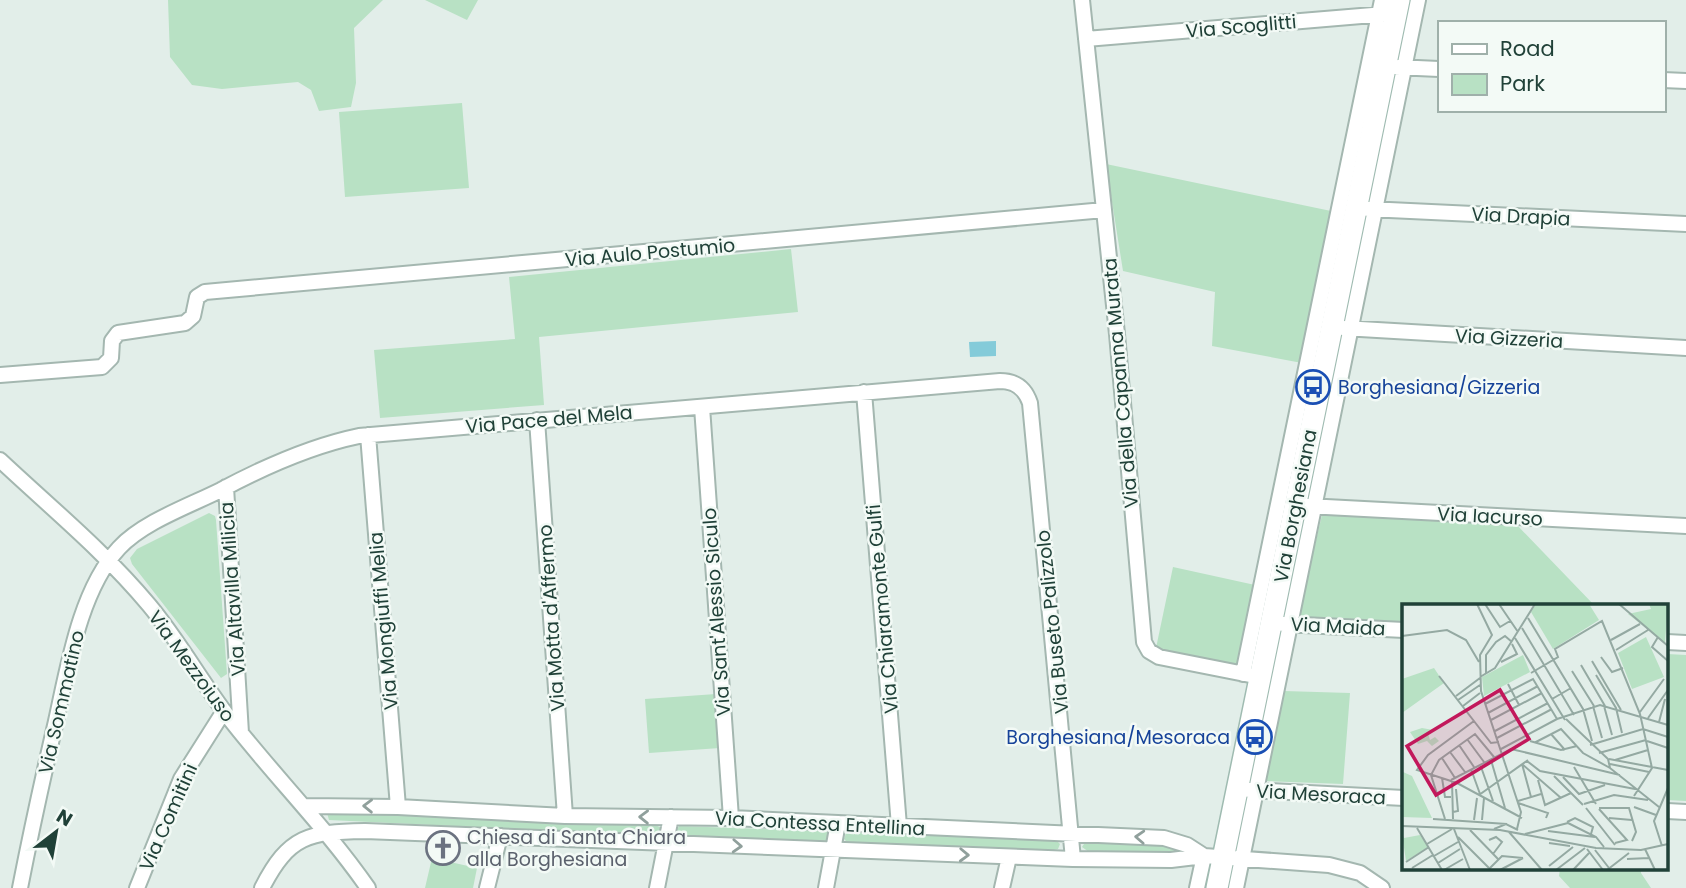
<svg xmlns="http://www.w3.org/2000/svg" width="1686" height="888" viewBox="0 0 1686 888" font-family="Poppins,sans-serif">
  <rect width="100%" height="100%" fill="#e2eee9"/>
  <path fill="#b8e1c4" d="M 168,0 L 383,0 L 354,28 L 356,83 L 351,107 L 319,111 L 311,90 L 298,82 L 222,89 L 192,85 L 170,57 Z
    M 425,0 L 478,0 L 467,20 Z
    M 462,103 L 469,188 L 345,197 L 339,112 Z
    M 1106,164 L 1331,211 L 1302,363 L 1212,346 L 1215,292 L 1123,271 Z
    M 791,249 L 798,312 L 539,337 L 544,405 L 380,418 L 374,350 L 515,339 L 509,277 Z
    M 209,513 L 215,516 L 216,520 L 227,674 L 221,678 L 132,564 L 130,558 L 137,549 Z
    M 1322,515 L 1516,524 L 1595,606 L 1404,606 L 1404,624 L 1297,620 Z
    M 1173,567 L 1255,585 L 1238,666 L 1156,648 Z
    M 1667,654 L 1686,655 L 1686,801 L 1667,800 Z
    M 1284,691 L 1350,693 L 1343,784 L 1265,781 Z
    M 716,694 L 720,748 L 649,753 L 645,699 Z
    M 342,809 L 655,825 L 662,828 L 662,832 L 657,836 L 329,820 L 327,813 Z
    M 679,826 L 823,831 L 831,833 L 828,842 L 826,842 L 679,837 L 676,832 Z
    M 851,831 L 1055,839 L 1060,844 L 1058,849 L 1049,851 L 849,844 L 844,839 L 846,833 Z
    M 1086,841 L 1176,844 L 1185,850 L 1180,856 L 1089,852 L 1082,847 Z
    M 432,858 L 477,868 L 473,888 L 425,888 Z
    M 1560,869 L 1641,869 L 1641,873 L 1651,888 L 1570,888 L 1559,876 Z"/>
  <path fill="#84cbd9" d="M 996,341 L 996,356 L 970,357 L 969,342 Z"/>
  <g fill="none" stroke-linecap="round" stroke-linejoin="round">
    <g stroke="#a4b7b0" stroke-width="18">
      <path id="street" d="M 1082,0 L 1117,334 L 1144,642 L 1149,651 L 1159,657 L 1260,677
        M 1086,39 L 1385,14
        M 1395,67 L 1439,69
        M 1663,80 L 1686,81
        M 1368,209 L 1686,224
        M 1343,328 L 1686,348
        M 0,375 L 102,367 L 111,358 L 112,341 L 118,333 L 185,323 L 193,316 L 197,297 L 205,292 L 1104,210
        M 864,392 L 899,826
        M 702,407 L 731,818
        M 537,420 L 565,816
        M 368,435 L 398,807
        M 0,460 C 50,507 105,552 149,605 C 180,642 203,685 233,723 C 277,779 327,829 368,888
        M 226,487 L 241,733
        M 1307,506 L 1686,526
        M 1283,624 L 1404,630
        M 1667,642 L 1686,643
        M 1243,674 L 1382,0
        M 1249,790 L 1404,798
        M 305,806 L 398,807 L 565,816 L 731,818 L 1164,838 L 1187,845 L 1204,856
        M 1667,811 L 1686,812
        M 20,888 C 31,832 43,777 56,721 C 68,667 80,590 119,548 C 143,522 189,506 221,490 C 264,467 311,446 359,436 L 1000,381 C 1015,381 1025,388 1030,403 L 1073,859
        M 137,888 L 181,779 L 224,711
        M 262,888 C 289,835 309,832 365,831 L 1073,859 L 1171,860 L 1204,856 L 1329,865 L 1360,873 L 1382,888
        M 487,888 L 500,836
        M 657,888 L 671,817
        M 826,888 L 838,823
        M 1002,888 L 1009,857
        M 1197,888 L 1204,856
        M 1236,888 L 1418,0"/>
    </g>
    <g stroke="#9fbbb1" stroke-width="24">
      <path id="secondary" d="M 1217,888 L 1399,0"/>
    </g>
    <use href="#street" stroke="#fff" stroke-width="14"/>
    <use href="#secondary" stroke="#fff" stroke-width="21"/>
  </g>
  <defs><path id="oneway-chevron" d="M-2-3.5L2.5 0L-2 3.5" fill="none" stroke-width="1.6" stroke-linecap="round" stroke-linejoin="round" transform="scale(1.75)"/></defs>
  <g stroke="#90a09c">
    <use href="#oneway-chevron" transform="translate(368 806) rotate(-179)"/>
    <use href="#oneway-chevron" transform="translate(644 817) rotate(-179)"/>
    <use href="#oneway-chevron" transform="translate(1140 837) rotate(-177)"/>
    <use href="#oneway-chevron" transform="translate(737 846) rotate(3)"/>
    <use href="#oneway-chevron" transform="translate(964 855) rotate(2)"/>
  </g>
  <defs>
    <g id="bus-ring" transform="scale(1.75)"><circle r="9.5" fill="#f3faf6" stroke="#1a4fb4" stroke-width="1.5"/><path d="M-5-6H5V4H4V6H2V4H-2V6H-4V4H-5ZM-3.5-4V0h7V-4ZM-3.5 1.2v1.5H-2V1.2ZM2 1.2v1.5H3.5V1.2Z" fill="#1a4fb4"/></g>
    <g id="church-ring" transform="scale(1.75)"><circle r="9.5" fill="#f3faf6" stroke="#6b7280" stroke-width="1.5"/><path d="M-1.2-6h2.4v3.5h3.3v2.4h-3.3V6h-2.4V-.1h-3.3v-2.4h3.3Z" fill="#6b7280"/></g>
  </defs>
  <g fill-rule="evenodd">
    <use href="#bus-ring" x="1313" y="387"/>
    <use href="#bus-ring" x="1255" y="737"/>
    <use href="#church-ring" x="443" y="848"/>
  </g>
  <g text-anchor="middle" stroke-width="5" stroke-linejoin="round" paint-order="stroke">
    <g font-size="19" fill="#204138" stroke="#f3faf6">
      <text transform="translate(1241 26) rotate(-5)" y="7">Via Scoglitti</text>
      <text transform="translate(1521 216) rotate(3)" y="7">Via Drapia</text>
      <text transform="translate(650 252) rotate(-5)" y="7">Via Aulo Postumio</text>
      <text transform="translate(1509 338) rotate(3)" y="7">Via Gizzeria</text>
      <text transform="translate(1120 383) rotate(-95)" y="7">Via della Capanna Murata</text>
      <text transform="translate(549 419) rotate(-5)" y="7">Via Pace del Mela</text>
      <text transform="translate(1295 506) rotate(-79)" y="7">Via Borghesiana</text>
      <text transform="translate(1490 516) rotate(3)" y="7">Via Iacurso</text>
      <text transform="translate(232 589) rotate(-94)" y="7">Via Altavilla Milicia</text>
      <text transform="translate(882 609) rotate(-95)" y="7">Via Chiaramonte Gulfi</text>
      <text transform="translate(716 612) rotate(-94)" y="7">Via Sant'Alessio Siculo</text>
      <text transform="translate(551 618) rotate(-94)" y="7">Via Motta d'Affermo</text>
      <text transform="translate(383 621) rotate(-95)" y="7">Via Mongiuffi Melia</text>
      <text transform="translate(1052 622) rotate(-96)" y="7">Via Buseto Palizzolo</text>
      <text transform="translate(1338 626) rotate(3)" y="7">Via Maida</text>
      <text transform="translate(192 666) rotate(54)" y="7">Via Mezzoiuso</text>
      <text transform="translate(61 702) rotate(-77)" y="7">Via Sommatino</text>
      <text transform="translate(1321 794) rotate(3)" y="7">Via Mesoraca</text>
      <text transform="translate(168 817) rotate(-66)" y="7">Via Comitini</text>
      <text transform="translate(820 823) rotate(3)" y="7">Via Contessa Entellina</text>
    </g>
    <g font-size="19" fill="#164399" stroke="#f3faf6" text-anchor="start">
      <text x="1338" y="394">Borghesiana/Gizzeria</text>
      <text x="1230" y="744" text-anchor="end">Borghesiana/Mesoraca</text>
    </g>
    <g font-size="19" fill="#5b616d" stroke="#f3faf6" text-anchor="start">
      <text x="467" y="844">Chiesa di Santa Chiara<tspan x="467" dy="22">alla Borghesiana</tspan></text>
    </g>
  </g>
  <g transform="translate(1402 604)">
    <rect width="266" height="266" fill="#e2eee9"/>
    <path d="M 134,0 L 187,0 L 197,16 L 151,45 L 129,8 ZM 247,0 L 266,0 L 263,39 L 226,10 L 249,5 ZM 244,33 L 262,73 L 230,85 L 216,49 ZM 121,51 L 128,68 L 82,92 L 80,73 ZM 32,64 L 42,79 L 0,109 L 0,75 ZM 20,124 L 31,126 L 26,129 L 28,136 L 33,133 L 37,137 L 30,142 L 25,137 L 16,140 L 8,128 ZM 1,168 L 10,172 L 30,214 L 0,213 ZM 0,230 L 2,234 L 18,231 L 26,243 L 4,257 Z" fill="#b8e1c4"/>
    <path fill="none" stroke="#94a9a2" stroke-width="2" d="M 75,0 L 90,31 L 78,51 L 79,87 L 119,208 L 115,225M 83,0 L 98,23 L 108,17M 97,0 L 116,28M 217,0 L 266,42M 126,14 L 181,105 L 190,137M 120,24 L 172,111M 0,32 L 45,26 L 64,36 L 77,58M 256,33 L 250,43 L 266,57M 113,34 L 163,116M 209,36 L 238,20M 214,46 L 246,26M 199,53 L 210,68 L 221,64M 190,57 L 219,106M 99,58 L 115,50 L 110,40M 179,61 L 203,102M 170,67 L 192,102M 129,69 L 156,53 L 153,45 L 200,17 L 238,110 L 250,164 L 232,192M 84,70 L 84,51 L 94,38 L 103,32 L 110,38M 194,71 L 214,104 L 220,129M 37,72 L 89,139 L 97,138M 78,73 L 93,64 L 133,0M 106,80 L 117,101M 54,92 L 78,74M 150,95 L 169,84M 56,96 L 78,81M 83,100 L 131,75 L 155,115M 61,102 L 78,89M 191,102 L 200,134M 202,102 L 210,131M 238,108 L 262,75M 86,109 L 136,82M 246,114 L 266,86M 155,115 L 198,101 L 266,121M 164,115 L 206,155 L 208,164M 89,116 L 140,89M 72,117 L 26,151 L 15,166 L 55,179 L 120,214M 257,118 L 263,95M 93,127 L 146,99M 149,130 L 163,146M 95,134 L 150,105M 65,135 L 82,158M 128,137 L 159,146 L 175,142M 245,137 L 266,144M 132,139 L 159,125 L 181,149 L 208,164 L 257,203M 57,141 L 72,163M 188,141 L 241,125 L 266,133M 99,145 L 155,115M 48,148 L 63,168M 197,149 L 244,136M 40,154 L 53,174M 207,155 L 266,166M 89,156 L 103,204M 213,156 L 246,146M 125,157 L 138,167 L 233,185M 78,160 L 91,197M 120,160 L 159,194M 120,160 L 129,193M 208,160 L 247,168M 172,163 L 194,200M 69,165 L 78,190M 152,172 L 181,201M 161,173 L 177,190 L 203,181M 40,174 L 43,193 L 49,193M 49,176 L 109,145 L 218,171M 136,176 L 143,201 L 169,189M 50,177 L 51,215M 77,191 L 126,156M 116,197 L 139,190M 116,199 L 146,209 L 144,214M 182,200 L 212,191 L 246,196M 232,203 L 254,211M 184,204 L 213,241M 197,204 L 227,204 L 234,228 L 230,237M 197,205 L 225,236 L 213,239M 51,208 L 56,207 L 54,185M 207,214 L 230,216M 31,215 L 105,220M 43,215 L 29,171 L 37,156 L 73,130 L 92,153M 72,216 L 75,194M 80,216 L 82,194M 165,218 L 173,214 L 191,223 L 189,230M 166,219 L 194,233 L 202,243M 0,222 L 98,226 L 194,244 L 239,246 L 266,240M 15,224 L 40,266M 52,225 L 68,266M 92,225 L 104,220 L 116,226M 68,226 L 96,255M 146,227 L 193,233M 107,228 L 140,266M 123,230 L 166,219M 56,233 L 87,264M 87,236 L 94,233 L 100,238 L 91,250M 147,239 L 168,242M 25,240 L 50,225M 260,242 L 252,217 L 266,184M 185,245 L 201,266M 243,245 L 253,266M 193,246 L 207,264M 32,252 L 56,238M 225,255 L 247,254M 4,258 L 27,243M 36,259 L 58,245M 147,262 L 171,243M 10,264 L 31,251M 87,265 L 100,252 L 121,254M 42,266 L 61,255M 98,266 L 121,254M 154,266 L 183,244M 171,266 L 188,248M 205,266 L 227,249"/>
    <path fill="#c2185b" fill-opacity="0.15" stroke="#c2185b" stroke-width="3.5" d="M 98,86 L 127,135 L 34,191 L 5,142 Z"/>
    <rect width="266" height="266" fill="none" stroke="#204138" stroke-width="3.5"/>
  </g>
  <rect x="1438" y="21" width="228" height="91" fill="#f3faf6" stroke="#9fb0aa" stroke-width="2"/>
  <rect x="1452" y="44" width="35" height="10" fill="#ffffff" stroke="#9fb0aa" stroke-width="2"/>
  <text x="1500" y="56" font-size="21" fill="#204138">Road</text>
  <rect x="1452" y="74" width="35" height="21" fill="#b8e1c4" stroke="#9fb0aa" stroke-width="2"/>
  <text x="1500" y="91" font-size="21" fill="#204138">Park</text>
  <g transform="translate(56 832) rotate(31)" stroke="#f3faf6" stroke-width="5" paint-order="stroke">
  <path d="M0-5L12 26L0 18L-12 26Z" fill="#204138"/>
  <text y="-10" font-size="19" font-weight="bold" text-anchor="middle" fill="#204138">N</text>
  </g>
</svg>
